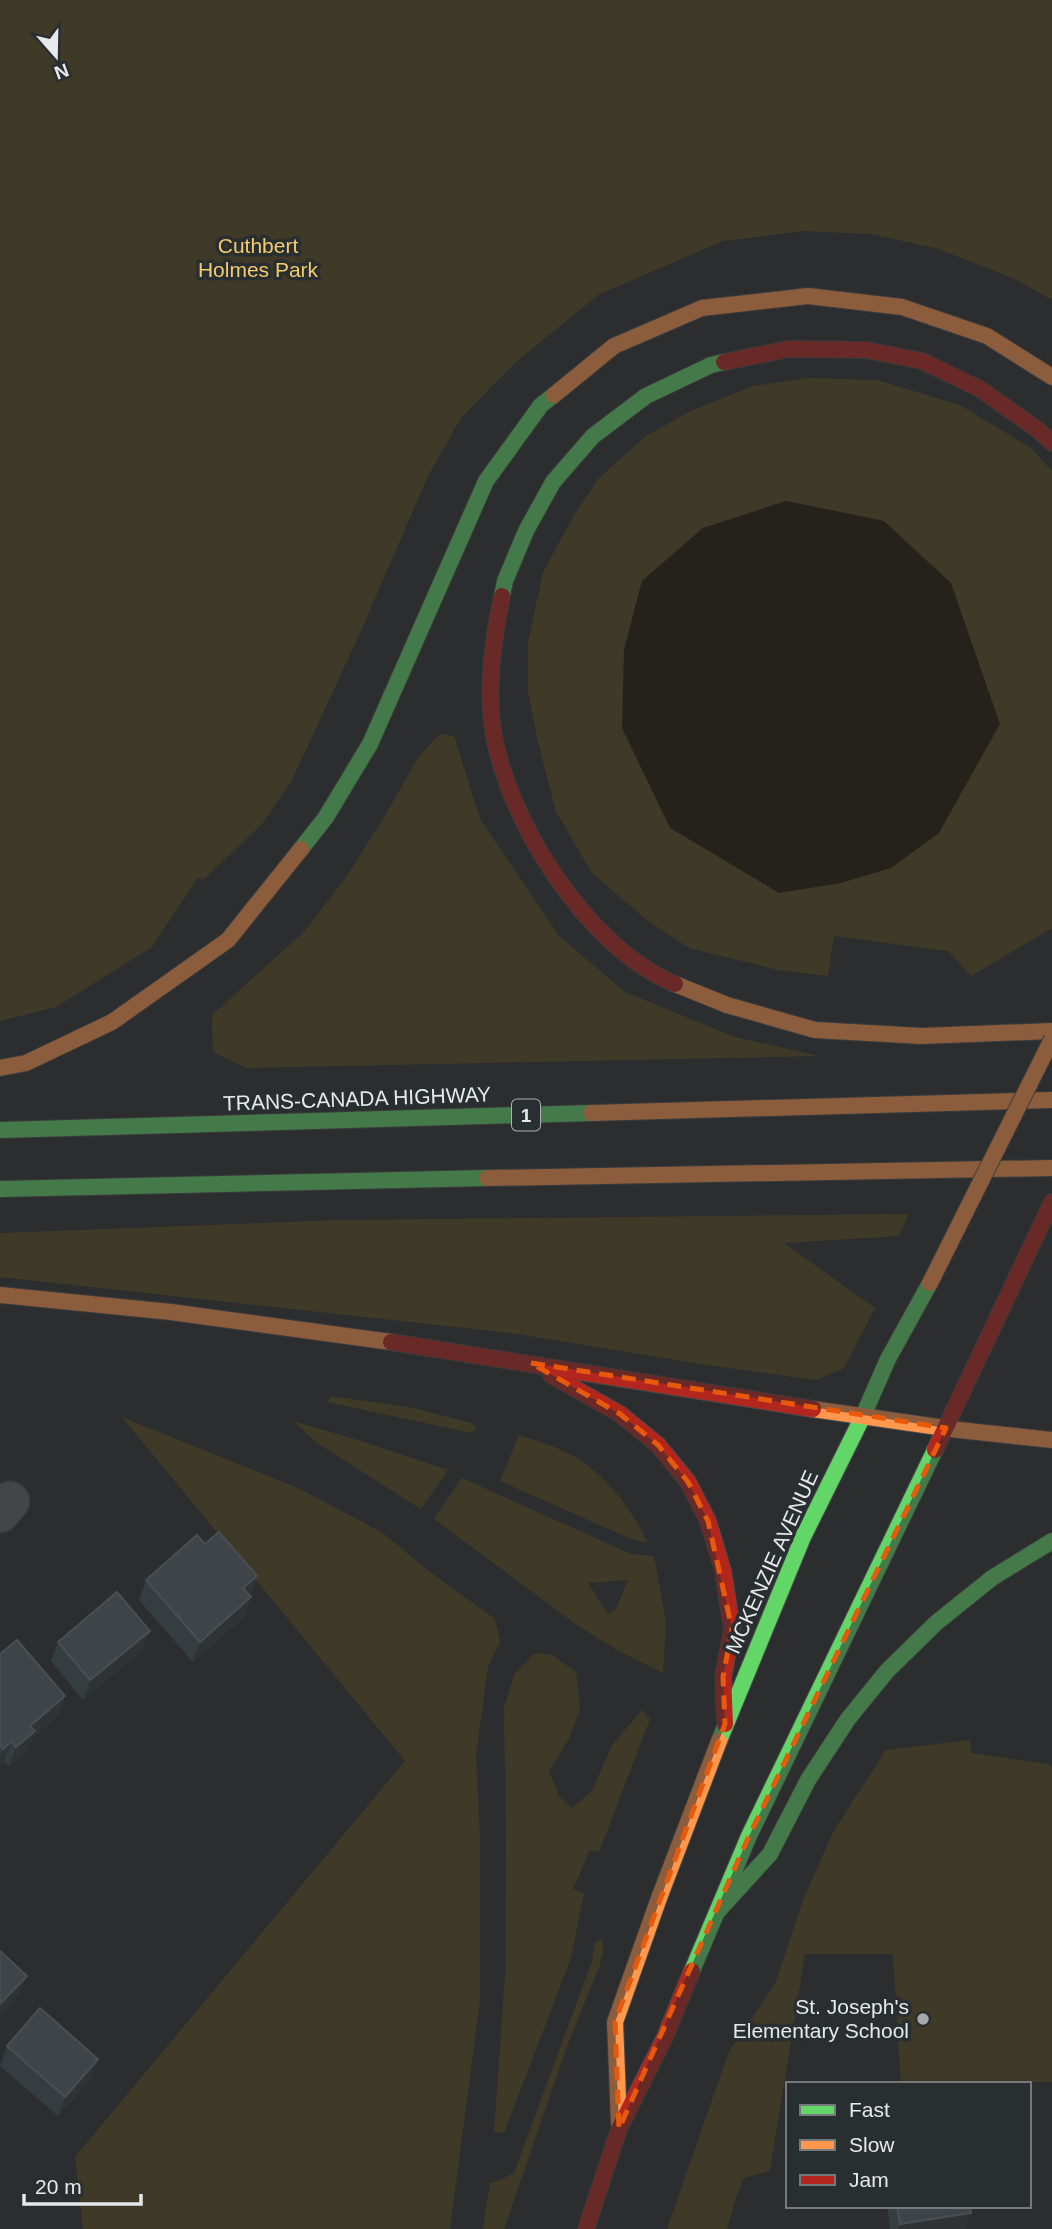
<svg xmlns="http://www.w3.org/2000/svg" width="1052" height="2229" viewBox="0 0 1052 2229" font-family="Helvetica,sans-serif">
  <rect width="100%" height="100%" fill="#2b2d2f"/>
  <path fill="#58481d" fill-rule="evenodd" d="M 0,0 L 1052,0 L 1052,300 L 1017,280 L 936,248 L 870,234 L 804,231 L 723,241 L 598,295 L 516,362 L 461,418 L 428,476 L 360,633 L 292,780 L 262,824 L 204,879 L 198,878 L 152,947 L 56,1007 L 0,1021 Z
    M 809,378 L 877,380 L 960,405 L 1031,448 L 1052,471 L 1052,928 L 971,976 L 948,951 L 834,936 L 828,976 L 778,970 L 689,948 L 648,921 L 592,873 L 556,812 L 538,742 L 528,691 L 528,642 L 543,572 L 573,517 L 599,478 L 646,436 L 689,412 L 753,386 ZM 786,501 L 884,521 L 624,650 L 642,581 L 703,528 Z
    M 440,734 L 454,736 L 480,819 L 559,936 L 625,992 L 735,1037 L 819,1056 L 246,1068 L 213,1052 L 212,1015 L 305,931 L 346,877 L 383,819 L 419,756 Z
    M 909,1214 L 899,1236 L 784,1243 L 875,1308 L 844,1368 L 816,1380 L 707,1365 L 511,1333 L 0,1277 L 0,1233 L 338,1220 Z
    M 331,1396 L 414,1408 L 471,1423 L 477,1428 L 472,1433 L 327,1402 Z
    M 122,1417 L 298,1488 L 383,1533 L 426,1569 L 495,1619 L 500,1642 L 488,1667 L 476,1755 L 480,1836 L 480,2000 L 450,2229 L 83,2229 L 75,2157 L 405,1761 Z
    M 293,1421 L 361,1441 L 448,1470 L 421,1509 L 317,1443 Z
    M 519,1435 C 538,1441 558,1447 575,1457 C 607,1476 632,1510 648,1543 L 631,1539 L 500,1481 Z
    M 462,1478 L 631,1554 L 654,1556 L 666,1622 L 663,1673 L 617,1650 L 577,1625 L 434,1519 ZM 628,1580 L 616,1609 L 608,1614 L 588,1583 Z
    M 535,1653 L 552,1655 L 576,1672 L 580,1708 L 569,1739 L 549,1771 L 559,1796 L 572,1808 L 592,1791 L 612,1745 L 642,1710 L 650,1719 L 599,1852 L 590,1850 L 573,1889 L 584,1893 L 571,1958 L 504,2133 L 494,2132 L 505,1975 L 506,1843 L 504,1708 L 515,1673 Z
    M 970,1740 L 971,1753 L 1048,1764 L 1052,1768 L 1052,2082 L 901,2084 L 893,1954 L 805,1954 L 770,2171 L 744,2178 L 735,2200 L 727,2229 L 667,2229 L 729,2051 L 775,1984 L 802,1903 L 833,1832 L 886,1750 Z
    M 602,1939 L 603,1952 L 600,1965 L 569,2041 L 504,2229 L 483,2229 L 490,2182 L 495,2182 L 514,2173 L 592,1961 L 595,1942 Z"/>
  <path fill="#1e1605" d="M 786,501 L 884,521 L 951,583 L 1000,724 L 939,833 L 891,868 L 841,883 L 779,893 L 670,828 L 622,728 L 624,650 L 642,581 L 703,528 Z"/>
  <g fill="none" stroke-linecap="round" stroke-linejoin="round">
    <g stroke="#4a4b4c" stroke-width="41">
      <path id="street" d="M 0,1513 L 10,1501"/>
    </g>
    <g stroke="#4a4b4c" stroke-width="18">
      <path id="fast" d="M 502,596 L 505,581 L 526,531 L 553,482 L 593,436 L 646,396 L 711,365 L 724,362
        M 301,849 L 326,817 L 370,744 L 486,481 L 541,405 L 554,395
        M 0,1130 L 591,1113
        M 0,1189 L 487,1178
        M 719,1741 L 803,1537 L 863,1416 L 888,1359 L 930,1283
        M 717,1912 L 770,1854 L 808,1780 L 848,1719 L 887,1671 L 936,1623 L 992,1578 L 1052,1541
        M 692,1971 L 749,1836 L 935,1450"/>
    </g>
    <g stroke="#4a4b4c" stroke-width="18">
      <path id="slow" d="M 554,395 L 614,346 L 702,308 L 808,296 L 902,307 L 987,336 L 1052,377
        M 675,984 L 727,1005 L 815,1030 L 922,1036 L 1052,1031
        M 0,1068 L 26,1063 L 112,1022 L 228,940 L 301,849
        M 591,1113 L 1052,1100
        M 487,1178 L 1052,1168
        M 0,1295 L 171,1312 L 391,1342
        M 813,1409 L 959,1430 L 1052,1440
        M 619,2124 L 615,2022 L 659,1898 L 719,1741"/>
    </g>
    <g stroke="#4a4b4c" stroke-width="18">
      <path id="jam" d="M 724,362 L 789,349 L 866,350 L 922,361 L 980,389 L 1038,430 L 1052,443
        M 502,596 C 494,636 487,681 492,723 C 503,815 586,948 675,984
        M 391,1342 L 813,1409
        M 551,1375 L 620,1414 L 658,1445 L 688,1482 L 708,1521 L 723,1571 L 732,1629 L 723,1677 L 725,1724
        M 935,1450 L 1052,1202
        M 586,2229 L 619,2129 L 665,2037 L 692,1971"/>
    </g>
    <use href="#street" stroke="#616364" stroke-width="38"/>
    <use href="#fast" stroke="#63d668" stroke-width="16"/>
    <use href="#slow" stroke="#ff974d" stroke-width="16"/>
    <use href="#jam" stroke="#b3261e" stroke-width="16"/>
    <g stroke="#4a4b4c" stroke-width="18" stroke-linecap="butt">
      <path id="slow-bridge" d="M 930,1283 L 1052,1039"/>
    </g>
    <use href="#slow-bridge" stroke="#ff974d" stroke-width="16"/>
  </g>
  <path fill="#445055" d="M 205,1544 L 257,1576 L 244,1617 L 193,1662 L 139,1600 L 146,1580 Z
    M 150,1631 L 142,1650 L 83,1700 L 51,1661 L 58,1642 Z
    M 0,1654 L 65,1696 L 58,1716 L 33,1737 L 28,1750 L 9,1766 L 4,1761 L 0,1765 Z
    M 7,2046 L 98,2059 L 91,2079 L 58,2116 L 0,2066 Z
    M 887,2206 L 970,2206 L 971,2213 L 965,2229 L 890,2229 Z"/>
  <path fill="#333b3f" d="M 257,1576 L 250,1596 L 243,1588 Z
    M 251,1597 L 244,1617 L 193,1662 L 200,1642 Z
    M 150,1631 L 142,1650 L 83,1700 L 90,1680 Z
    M 65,1696 L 58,1716 L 33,1737 L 28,1750 L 9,1766 L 16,1747 L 30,1726 Z
    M 12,1741 L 4,1761 L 0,1765 L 0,1757 L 3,1749 Z
    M 27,1976 L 19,1996 L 0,2016 L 0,2004 Z
    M 98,2059 L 91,2079 L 58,2116 L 65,2097 Z
    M 971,2213 L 965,2229 L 898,2229 L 900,2224 Z"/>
  <path fill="#566165" stroke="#6c767a" stroke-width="2" d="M 219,1532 L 257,1576 L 243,1588 L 251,1597 L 200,1642 L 146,1580 L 197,1535 L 205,1544 Z
    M 117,1592 L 150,1631 L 90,1680 L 58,1642 Z
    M 17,1640 L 65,1696 L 30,1726 L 35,1731 L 16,1747 L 12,1741 L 3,1749 L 0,1745 L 0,1654 Z
    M 0,1951 L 27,1976 L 0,2004 Z
    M 40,2008 L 98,2059 L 65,2097 L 7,2046 Z
    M 897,2206 L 970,2206 L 971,2213 L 900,2224 Z"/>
  <path d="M0 0H1052V2229H0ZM 531,1363 L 946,1428 L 749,1836 L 619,2129 L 615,2022 L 725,1724 L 723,1677 L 732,1629 L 708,1521 L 688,1482 L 658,1445 L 620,1414 Z" fill="#2b2d2f" fill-opacity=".55" fill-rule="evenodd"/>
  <path fill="none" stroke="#e8590c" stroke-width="5" stroke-dasharray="14 9" stroke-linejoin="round" d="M 531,1363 L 946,1428 L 749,1836 L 619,2129 L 615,2022 L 725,1724 L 723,1677 L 732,1629 L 708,1521 L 688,1482 L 658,1445 L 620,1414 Z"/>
  <circle fill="#a5a7a9" stroke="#292e31" stroke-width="2.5" cx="923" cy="2019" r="7"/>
  <g text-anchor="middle" stroke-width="7" stroke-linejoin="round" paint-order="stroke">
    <rect fill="#292e31" stroke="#adb1b3" stroke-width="2" x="512" y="1099.5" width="28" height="31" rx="5"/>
    <g font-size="19" font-weight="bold" fill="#e6e9eb">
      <text x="526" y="1122">1</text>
    </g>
    <g font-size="21" fill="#f3cb6a" stroke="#292e31">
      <text x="258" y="253">Cuthbert<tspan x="258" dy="24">Holmes Park</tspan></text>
    </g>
    <g font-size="21" fill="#e6e9eb" stroke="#292e31">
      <text transform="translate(357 1099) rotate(-2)" y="7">TRANS-CANADA HIGHWAY</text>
      <text transform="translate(772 1562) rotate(-66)" y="7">MCKENZIE AVENUE</text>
    </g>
    <g font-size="21" fill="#e6e9eb" stroke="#292e31" text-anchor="end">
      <text x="909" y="2014">St. Joseph's<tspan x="909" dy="24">Elementary School</tspan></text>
    </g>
  </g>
  <rect x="786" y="2082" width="245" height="126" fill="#292e31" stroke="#75797b" stroke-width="2"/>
  <rect x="800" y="2105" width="35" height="10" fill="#63d668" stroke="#75797b" stroke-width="2"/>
  <text x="849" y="2117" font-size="21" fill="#e6e9eb">Fast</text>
  <rect x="800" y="2140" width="35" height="10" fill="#ff974d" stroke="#75797b" stroke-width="2"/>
  <text x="849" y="2152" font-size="21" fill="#e6e9eb">Slow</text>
  <rect x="800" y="2175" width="35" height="10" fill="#b3261e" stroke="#75797b" stroke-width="2"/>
  <text x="849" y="2187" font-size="21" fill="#e6e9eb">Jam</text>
  <g transform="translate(56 56) rotate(160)" stroke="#292e31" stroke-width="5" paint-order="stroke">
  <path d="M0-5L12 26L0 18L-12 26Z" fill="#e6e9eb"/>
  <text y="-10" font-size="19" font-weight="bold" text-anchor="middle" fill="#e6e9eb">N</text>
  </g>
  <path d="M24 2194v10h117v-10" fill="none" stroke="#e6e9eb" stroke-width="3.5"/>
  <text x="35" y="2194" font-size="21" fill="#e6e9eb" stroke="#292e31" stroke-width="5" paint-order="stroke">20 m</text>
</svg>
